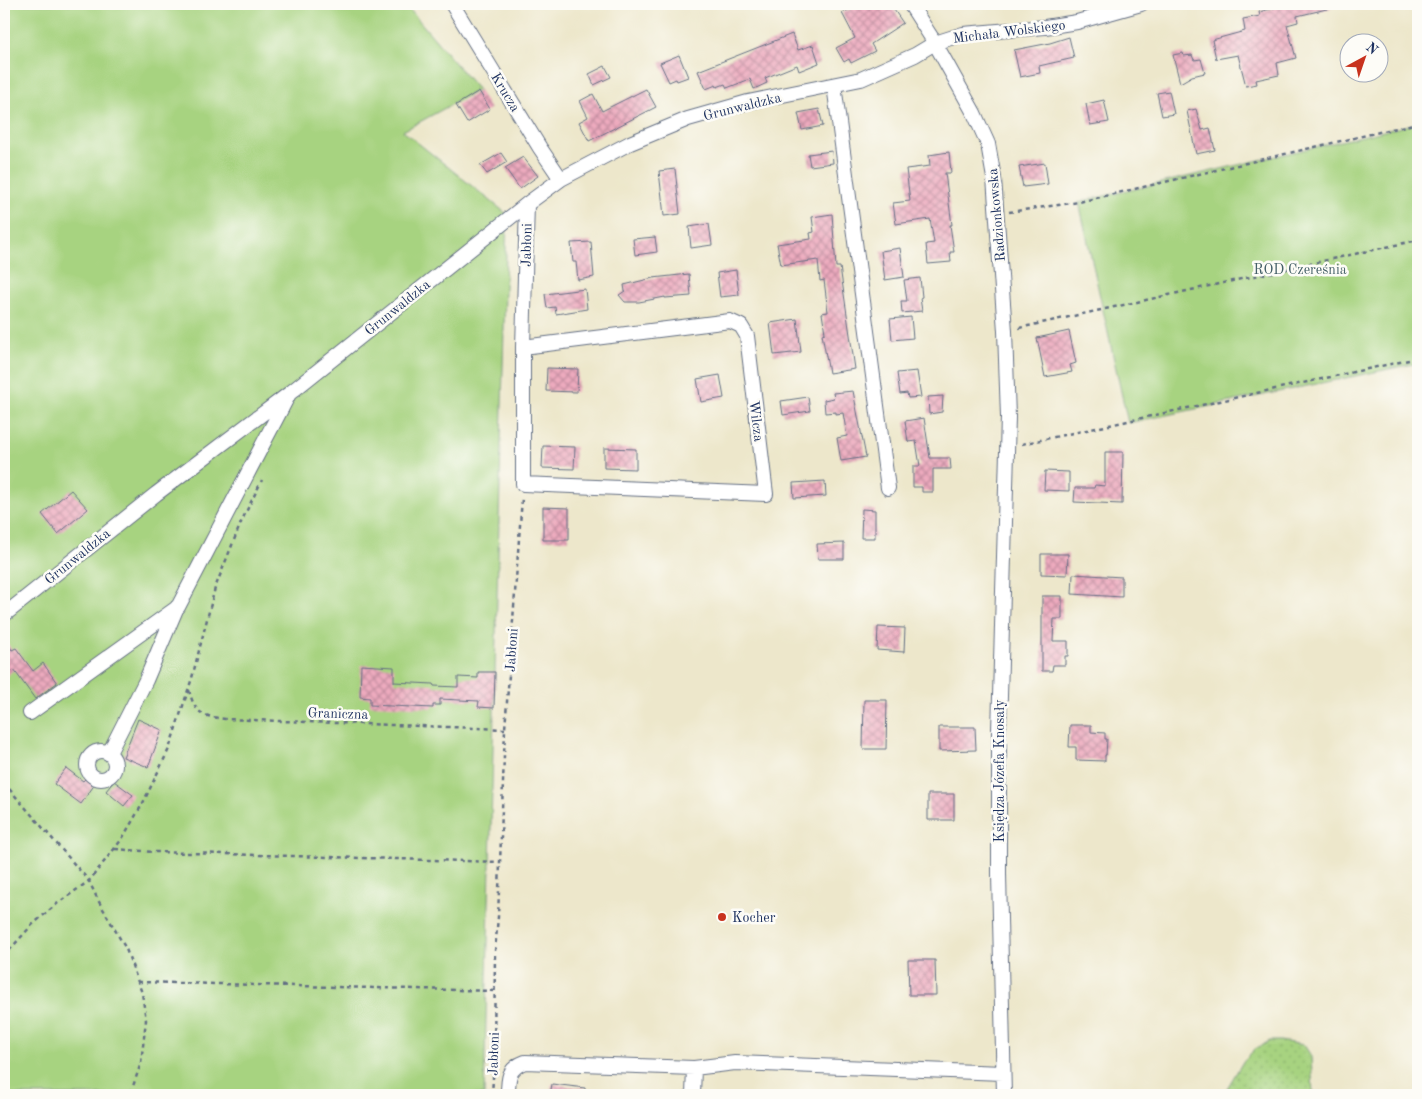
<svg xmlns="http://www.w3.org/2000/svg" width="1422" height="1099" viewBox="0 0 1422 1099" font-family="'Old Standard TT',serif">
  <defs>
    <pattern id="grass-dots" width="8" height="8" patternUnits="userSpaceOnUse" patternTransform="scale(1.25)"><rect width="8" height="8" fill="#a7d380"/><path d="M2 2h.1M6 6h.1" fill="none" stroke="#8fb571" stroke-width="1.8" stroke-linecap="round"/></pattern>
    <pattern id="building-cross-hatch" width="8" height="8" patternUnits="userSpaceOnUse" patternTransform="scale(1.25)"><rect width="8" height="8" fill="#edaabe"/><path d="M0 0l8 8M0 8l8-8" fill="none" stroke="#bf8b9e"/></pattern>
  </defs>
  <rect width="100%" height="100%" fill="#fdfcf7"/>
  <filter id="ink" filterUnits="userSpaceOnUse"><feTurbulence type="fractalNoise" baseFrequency=".02" numOctaves="2"/><feDisplacementMap in="SourceGraphic" scale="10" xChannelSelector="R" yChannelSelector="G"/><feConvolveMatrix kernelMatrix="1 2 1 2 8 2 1 2 1" color-interpolation-filters="sRGB"/></filter>
  <filter id="wash" filterUnits="userSpaceOnUse"><feTurbulence type="fractalNoise" baseFrequency=".0096" numOctaves="4" result="noise"/><feDisplacementMap in="SourceGraphic" scale="20" xChannelSelector="R" yChannelSelector="G"/><feGaussianBlur stdDeviation="1.12" result="paint"/><feColorMatrix in="noise" values="0 0 0 0 0 0 0 0 0 0 0 0 0 0 0 0 0 1.4 0 .05"/><feComposite in="paint" operator="in"/></filter>
  <g filter="url(#wash)">
    <rect width="100%" height="100%" fill="#ede7cb"/>
    <path fill="url(#grass-dots)" stroke="#61816f" d="M 1270,1041 L 1280,1041 L 1304,1045 L 1311,1056 L 1313,1095 L 1223,1095 L 1244,1060 L 1255,1049 Z"/>
    <path fill="#a7d380" stroke="#61816f" d="M 4,4 L 405,4 L 478,90 L 403,131 L 507,214 L 484,1095 L 4,1095 Z
      M 1418,123 L 1418,363 L 1128,423 L 1079,202 Z"/>
    <g id="blocks">
      <path fill="url(#building-cross-hatch)" d="M 861,4 L 890,4 L 903,23 L 871,44 L 875,51 L 851,63 L 849,59 L 844,62 L 836,48 L 855,38 L 842,13 Z
        M 1289,4 L 1330,4 L 1331,8 L 1297,16 L 1298,22 L 1287,25 L 1296,58 L 1277,63 L 1279,75 L 1256,80 L 1257,84 L 1246,86 L 1238,55 L 1216,59 L 1212,40 L 1245,31 L 1243,19 L 1260,16 L 1259,12 Z
        M 792,34 L 798,50 L 813,45 L 819,63 L 799,71 L 797,65 L 765,78 L 767,83 L 754,89 L 750,79 L 727,88 L 725,84 L 717,87 L 716,85 L 706,89 L 698,71 Z
        M 1069,37 L 1074,58 L 1039,66 L 1040,73 L 1020,77 L 1014,50 L 1050,43 Z
        M 1183,53 L 1184,56 L 1192,55 L 1194,60 L 1201,59 L 1205,73 L 1192,76 L 1180,83 L 1173,55 Z
        M 679,55 L 688,77 L 677,81 L 676,79 L 669,82 L 660,63 Z
        M 605,66 L 611,77 L 594,85 L 589,74 Z
        M 646,89 L 656,107 L 589,141 L 579,122 L 588,117 L 580,101 L 593,94 L 602,111 Z
        M 479,91 L 490,109 L 467,123 L 456,105 Z
        M 1169,91 L 1174,114 L 1162,116 L 1157,93 Z
        M 1104,100 L 1109,122 L 1090,125 L 1086,104 Z
        M 819,109 L 823,126 L 802,130 L 798,113 Z
        M 1196,109 L 1202,130 L 1210,128 L 1215,150 L 1196,154 L 1187,111 Z
        M 832,151 L 833,163 L 810,166 L 808,154 Z
        M 949,152 L 951,173 L 945,173 L 952,225 L 950,225 L 954,252 L 950,252 L 951,262 L 928,264 L 926,244 L 934,243 L 930,219 L 896,224 L 893,203 L 910,201 L 906,169 L 930,166 L 929,155 Z
        M 501,153 L 507,162 L 487,174 L 480,165 Z
        M 523,157 L 538,176 L 520,189 L 505,168 Z
        M 1045,163 L 1048,184 L 1023,187 L 1019,167 Z
        M 675,169 L 680,214 L 664,216 L 659,171 Z
        M 832,214 L 836,267 L 840,267 L 855,369 L 829,373 L 822,334 L 825,333 L 822,313 L 828,312 L 824,280 L 820,281 L 818,260 L 781,265 L 777,244 L 811,239 L 810,233 L 814,232 L 812,217 Z
        M 709,224 L 712,245 L 691,248 L 689,227 Z
        M 655,237 L 657,252 L 635,255 L 633,239 Z
        M 591,242 L 594,277 L 578,280 L 576,262 L 573,262 L 571,243 Z
        M 900,248 L 904,277 L 885,280 L 881,251 Z
        M 736,270 L 739,295 L 720,297 L 717,273 Z
        M 689,274 L 691,296 L 665,298 L 665,297 L 639,302 L 625,302 L 619,295 L 625,291 L 624,285 L 653,278 Z
        M 920,278 L 922,297 L 920,298 L 922,311 L 902,313 L 901,301 L 907,301 L 904,280 Z
        M 585,289 L 587,309 L 556,314 L 555,307 L 547,308 L 545,294 Z
        M 911,317 L 913,338 L 892,340 L 890,319 Z
        M 797,319 L 801,352 L 774,355 L 770,323 Z
        M 1069,331 L 1076,363 L 1070,365 L 1072,372 L 1045,377 L 1037,338 Z
        M 547,368 L 578,369 L 577,392 L 546,391 Z
        M 917,371 L 921,397 L 908,398 L 907,393 L 900,394 L 897,373 Z
        M 720,375 L 724,398 L 701,402 L 697,379 Z
        M 853,391 L 866,457 L 841,461 L 837,438 L 847,436 L 843,413 L 836,414 L 836,412 L 825,413 L 824,400 L 834,398 L 833,393 Z
        M 943,396 L 942,412 L 929,414 L 928,397 Z
        M 808,397 L 810,411 L 783,415 L 781,401 Z
        M 924,418 L 930,458 L 950,458 L 951,469 L 933,469 L 933,492 L 922,492 L 922,487 L 913,487 L 913,466 L 920,466 L 916,441 L 908,442 L 905,421 Z
        M 543,446 L 575,447 L 574,469 L 542,468 Z
        M 604,448 L 636,449 L 636,469 L 604,468 Z
        M 1105,452 L 1123,452 L 1122,504 L 1074,502 L 1075,488 L 1094,488 L 1095,485 L 1105,486 Z
        M 1045,471 L 1069,472 L 1069,491 L 1044,490 Z
        M 825,481 L 826,496 L 794,498 L 793,483 Z
        M 71,490 L 88,509 L 58,534 L 42,514 Z
        M 543,507 L 569,508 L 569,540 L 543,540 Z
        M 862,509 L 875,510 L 875,538 L 861,538 Z
        M 844,543 L 844,559 L 818,559 L 817,544 Z
        M 1041,554 L 1068,554 L 1067,575 L 1041,574 Z
        M 1073,574 L 1122,577 L 1122,597 L 1072,594 Z
        M 1042,596 L 1062,596 L 1062,619 L 1054,619 L 1053,641 L 1068,641 L 1068,656 L 1065,656 L 1065,665 L 1053,665 L 1052,671 L 1042,671 Z
        M 878,627 L 905,628 L 904,652 L 877,650 Z
        M 4,639 L 12,650 L 16,648 L 33,671 L 43,663 L 57,683 L 35,699 L 14,670 L 4,678 Z
        M 361,665 L 394,667 L 394,682 L 433,684 L 434,686 L 458,687 L 458,677 L 478,678 L 478,672 L 495,672 L 494,708 L 478,707 L 479,701 L 440,699 L 440,705 L 433,705 L 433,708 L 370,705 L 370,698 L 360,697 Z
        M 864,700 L 887,700 L 886,749 L 863,749 Z
        M 138,719 L 162,730 L 148,767 L 123,757 Z
        M 1070,725 L 1091,725 L 1091,732 L 1105,733 L 1105,739 L 1107,739 L 1106,755 L 1105,755 L 1105,761 L 1076,760 L 1076,747 L 1069,747 Z
        M 939,727 L 975,727 L 976,750 L 939,751 Z
        M 66,768 L 83,781 L 86,778 L 95,784 L 81,804 L 54,784 Z
        M 114,781 L 133,795 L 124,806 L 106,791 Z
        M 928,794 L 954,794 L 954,820 L 928,820 Z
        M 908,960 L 935,960 L 936,995 L 909,995 Z
        M 552,1084 L 585,1088 L 585,1095 L 550,1095 Z"/>
    </g>
  </g>
  <g filter="url(#ink)">
    <use href="#blocks" fill-opacity="0" stroke="#646f84" stroke-width="1"/>
    <g fill="none" stroke-linecap="round" stroke-linejoin="round">
      <g stroke="#646f84" stroke-width="16">
        <path id="minor" d="M 452,4 L 540,148 L 561,179
          M 910,4 L 935,43 L 974,113 L 988,144 L 994,178 L 1005,331 L 1008,417 L 999,731 L 999,874 L 1004,1095
          M 834,85 L 888,488
          M 523,347 L 730,321 L 741,326 L 747,336 L 766,494 L 523,484 L 523,347 L 527,204
          M 4,615 L 156,494 L 290,393 L 527,204 L 561,179 L 630,143 L 688,119 L 748,102 L 861,79 L 915,55 L 935,43 L 963,34 L 1045,27 L 1077,22 L 1141,4
          M 30,713 L 178,607 L 288,396
          M87 765a14 14 0 1 1 28 0a14 14 0 1 1-28 0Z
          M 109,753 L 146,680 L 177,607
          M 694,1068 L 735,1063 L 1003,1073
          M 508,1095 C 508,1079 508,1068 525,1062 L 694,1068 L 693,1095"/>
      </g>
      <path stroke="#646f84" stroke-width="2.5" stroke-dasharray="4 4" stroke-linecap="butt" d="M 1009,212 L 1079,202 L 1418,123
        M 1019,328 L 1418,240
        M 1022,444 L 1418,358
        M 189,690 C 195,714 202,716 225,719 L 505,729
        M 4,783 L 89,881 L 98,900 L 126,949 L 142,993 L 146,1020 L 141,1063 L 130,1095
        M 115,849 L 155,852 L 500,862
        M 4,956 L 32,925 L 58,903 L 89,881 L 122,839 L 143,803 L 169,749 L 192,678 L 215,588 L 242,520 L 262,480
        M 138,982 L 495,991
        M 492,1095 L 494,1061 L 495,951 L 498,917 L 505,729 L 522,498"/>
      <use href="#minor" stroke="#fff" stroke-width="14"/>
    </g>
  </g>
  <circle fill="#c8321e" stroke="#fdfcf7" stroke-width="2" cx="722" cy="917" r="5"/>
  <g text-anchor="middle" stroke-width="5" stroke-linejoin="round" paint-order="stroke">
    <g font-size="14" fill="#1b2f5e" stroke="#fdfcf7">
      <text transform="translate(1009 31) rotate(-7)" y="5">Michała Wolskiego</text>
      <text transform="translate(506 92) rotate(59)" y="5">Krucza</text>
      <text transform="translate(742 106) rotate(-14)" y="5">Grunwaldzka</text>
      <text transform="translate(996 215) rotate(-95)" y="5">Radzionkowska</text>
      <text transform="translate(526 245) rotate(-89)" y="5">Jabłoni</text>
      <text transform="translate(397 307) rotate(-39)" y="5">Grunwaldzka</text>
      <text transform="translate(757 421) rotate(83)" y="5">Wilcza</text>
      <text transform="translate(77 556) rotate(-39)" y="5">Grunwaldzka</text>
      <text transform="translate(511 650) rotate(-86)" y="5">Jabłoni</text>
      <text transform="translate(338 713) rotate(2)" y="5">Graniczna</text>
      <text transform="translate(999 771) rotate(-90)" y="5">Księdza Józefa Knosały</text>
      <text transform="translate(493 1054) rotate(-88)" y="5">Jabłoni</text>
    </g>
    <g font-size="14" fill="#456068" stroke="#fdfcf7">
      <text x="1300" y="274">ROD Czereśnia</text>
    </g>
    <g font-size="14" fill="#1b2f5e" stroke="#fdfcf7" text-anchor="start">
      <text x="732" y="922">Kocher</text>
    </g>
  </g>
  <rect width="1422" height="1099" fill="none" stroke="#fdfcf7" stroke-width="20"/>
  <g transform="translate(1364 58) rotate(40)"><circle r="24" fill="#fdfcf7" stroke="#a3aaba"/>
  <path d="M0-4L9 19L0 12L-9 19Z" fill="#c8321e"/>
  <text y="-8" font-size="14" font-weight="bold" text-anchor="middle" fill="#1b2f5e">N</text>
  </g>
</svg>
